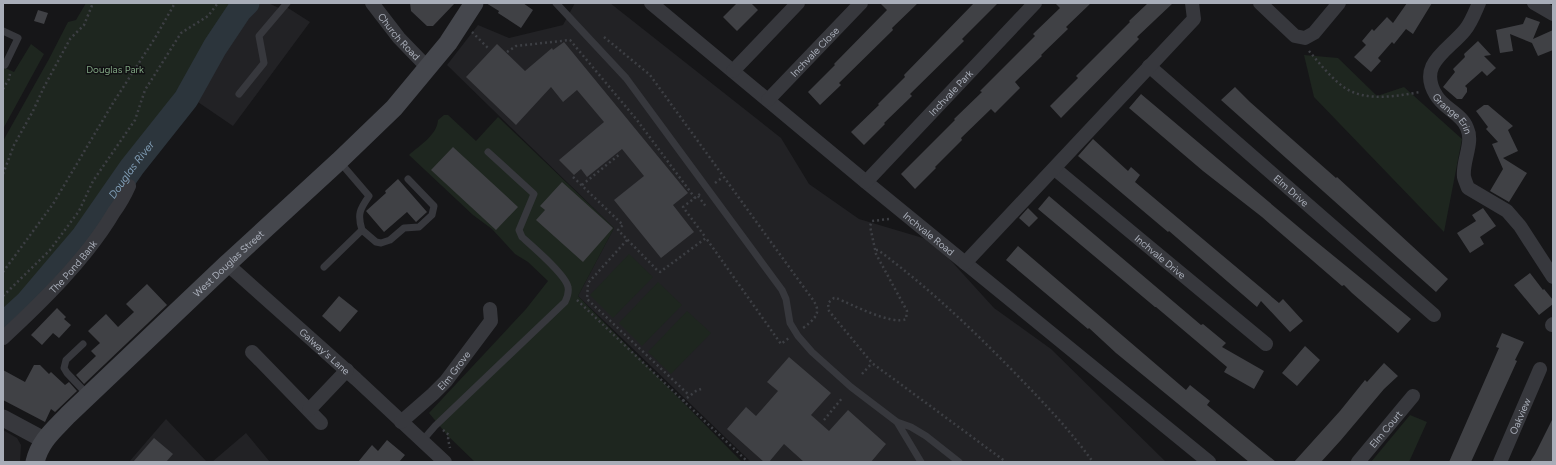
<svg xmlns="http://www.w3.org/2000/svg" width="1556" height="465" viewBox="0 0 1556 465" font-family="Figtree,sans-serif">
  <rect width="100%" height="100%" fill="#161618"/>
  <path fill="#222225" d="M 255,3 L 268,3 L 279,8 L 288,8 L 310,22 L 233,126 L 192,98 L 194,88 L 219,46 L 227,35 L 230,37 Z
    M 575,3 L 610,3 L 781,138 L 809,184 L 859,219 L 933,241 L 994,308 L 1051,349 L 1166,462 L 751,462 L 578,296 L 614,228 L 447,65 L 478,25 L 509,38 L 563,25 Z
    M 166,419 L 207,462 L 129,462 Z
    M 3,430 L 17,438 L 21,445 L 20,462 L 3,462 Z
    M 246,433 L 270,462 L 212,462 Z"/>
  <path fill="#1e261f" d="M 86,3 L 244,3 L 191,69 L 67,256 L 3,330 L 3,141 L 49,59 L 68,22 L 76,20 Z
    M 31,44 L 44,54 L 3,129 L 3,67 L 14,72 Z
    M 1304,55 L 1338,58 L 1377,96 L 1404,87 L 1462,139 L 1444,232 L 1314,97 Z
    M 444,115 L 448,115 L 476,141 L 498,117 L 614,228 L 578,296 L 742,462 L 475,462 L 448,436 L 429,413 L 526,309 L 548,281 L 528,262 L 515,254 L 492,229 L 473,215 L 409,155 C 420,145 437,135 438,120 Z
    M 629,254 L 653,277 L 613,318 L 590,295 Z
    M 658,282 L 682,305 L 642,346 L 619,323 Z
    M 687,311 L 711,333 L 671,374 L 648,352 Z
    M 1410,415 L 1427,422 L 1409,462 L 1371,462 Z"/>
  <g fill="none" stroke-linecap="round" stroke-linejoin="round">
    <path stroke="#2c353c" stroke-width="25" id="s1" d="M 3,325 L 27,303 L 84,236 L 132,167 L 186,99 L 215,47 L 239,11 L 247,3"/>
  </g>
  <path fill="#404145" d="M 410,3 L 455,3 L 433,26 L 427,26 L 411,11 Z
    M 486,3 L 523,3 L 533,10 L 521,28 L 498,13 L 499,11 Z
    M 737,3 L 751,3 L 758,10 L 737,31 L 723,17 Z
    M 880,3 L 918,3 L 892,28 L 893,30 L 839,83 L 841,85 L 820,105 L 808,92 L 835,65 L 834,64 L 887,10 Z
    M 974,3 L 998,3 L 962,39 L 964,41 L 910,94 L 912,96 L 884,123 L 885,124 L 864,145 L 851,132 L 879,105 L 878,104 L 905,77 L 904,75 Z
    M 1055,3 L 1091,3 L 1066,27 L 1068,29 L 1041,55 L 1042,56 L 1015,82 L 1020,88 L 995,113 L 991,109 L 961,138 L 962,140 L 935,167 L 936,168 L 915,189 L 901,174 L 955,120 L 954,119 L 982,92 L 980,91 L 1035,36 L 1033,34 L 1060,8 Z
    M 1148,3 L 1173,3 L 1137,37 L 1139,39 L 1061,118 L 1050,106 L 1078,78 L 1076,76 L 1130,22 L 1129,21 Z
    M 1407,3 L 1432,3 L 1413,34 L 1406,29 L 1394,44 L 1392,42 L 1378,58 L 1381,61 L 1371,72 L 1354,57 L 1366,45 L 1362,41 L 1372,29 L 1374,31 L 1387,17 L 1393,23 Z
    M 38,10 L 48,13 L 44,24 L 34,21 Z
    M 1526,17 L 1540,22 L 1533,39 L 1553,30 L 1553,50 L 1538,56 L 1532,43 L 1510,34 L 1513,51 L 1500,53 L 1496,30 L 1523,24 Z
    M 1478,41 L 1491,55 L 1484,56 L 1496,68 L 1487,76 L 1482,71 L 1465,86 L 1467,88 L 1467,92 L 1462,99 L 1457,99 L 1443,87 L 1455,72 L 1453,69 L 1465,57 L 1464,54 Z
    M 564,42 L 688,193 L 673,205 L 694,232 L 661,258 L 614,200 L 644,176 L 622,149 L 587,177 L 581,169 L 574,175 L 559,160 L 604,122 L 577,90 L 563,102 L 551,87 L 516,125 L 466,77 L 497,44 L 525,71 L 552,48 L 553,50 Z
    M 1235,87 L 1250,102 L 1336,178 L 1337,177 L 1448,279 L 1436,292 L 1221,100 Z
    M 1141,94 L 1308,235 L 1411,319 L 1398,333 L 1352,293 L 1344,285 L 1342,286 L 1262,217 L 1203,171 L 1129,108 Z
    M 1484,105 L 1488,105 L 1513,126 L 1508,130 L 1518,151 L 1503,158 L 1527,173 L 1509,202 L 1490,191 L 1503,169 L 1492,144 L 1498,142 L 1486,129 L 1488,127 L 1476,111 Z
    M 1093,139 L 1128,171 L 1131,167 L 1140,175 L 1135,182 L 1279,303 L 1283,299 L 1303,321 L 1290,332 L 1261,301 L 1257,307 L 1169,231 L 1168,232 L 1078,156 Z
    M 453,147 L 518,207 L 496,230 L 431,170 Z
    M 398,179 L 427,212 L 416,222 L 407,212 L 384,232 L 366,211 L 386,193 L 385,191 Z
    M 562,182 L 613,228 L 583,262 L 536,220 L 545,210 L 540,206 Z
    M 1049,196 L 1201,325 L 1203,324 L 1226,343 L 1222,347 L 1264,371 L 1254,389 L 1224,372 L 1227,367 L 1156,307 L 1155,307 L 1038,209 Z
    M 1028,208 L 1038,218 L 1029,227 L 1019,218 Z
    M 1483,208 L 1496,226 L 1480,237 L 1484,244 L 1470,253 L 1457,233 L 1476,221 L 1472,215 Z
    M 1018,246 L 1186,390 L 1190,385 L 1210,401 L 1207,405 L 1276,462 L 1249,462 L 1116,353 L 1089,328 L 1088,329 L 1006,260 Z
    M 1530,273 L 1543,290 L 1544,289 L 1553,300 L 1553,304 L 1539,315 L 1514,285 Z
    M 147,284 L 167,305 L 84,384 L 76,375 L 96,356 L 91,351 L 100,343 L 88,331 L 106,314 L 118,327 L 134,312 L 126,304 Z
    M 339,296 L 358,311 L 340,332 L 322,316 Z
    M 57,308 L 66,317 L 64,319 L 71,325 L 59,338 L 53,333 L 42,345 L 31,335 Z
    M 1502,333 L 1524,342 L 1515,360 L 1517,361 L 1471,462 L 1449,462 L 1499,348 L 1496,347 Z
    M 1305,346 L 1320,360 L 1297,386 L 1282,373 Z
    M 789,357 L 831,393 L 811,415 L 829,431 L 848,410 L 886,444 L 871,462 L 804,462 L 784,444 L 769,462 L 764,462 L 727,429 L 746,407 L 756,416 L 778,391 L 767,382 Z
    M 1384,363 L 1398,376 L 1384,389 L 1341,440 L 1321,462 L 1294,462 L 1340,411 L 1365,380 L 1367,382 Z
    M 34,365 L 40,365 L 49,374 L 51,372 L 65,385 L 69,382 L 77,391 L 55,412 L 51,409 L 45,422 L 3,400 L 3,370 L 25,382 Z
    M 1553,418 L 1553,462 L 1530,462 L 1535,454 Z
    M 154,438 L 173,454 L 166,462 L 133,462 Z
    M 387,440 L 405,455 L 399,462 L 358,462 L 372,445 L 378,451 Z"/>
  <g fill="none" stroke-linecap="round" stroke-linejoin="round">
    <path stroke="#3d3f44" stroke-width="2.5" stroke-dasharray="2 3" stroke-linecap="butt" d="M 472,32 L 489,49
      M 604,37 L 650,75 L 805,289 C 818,307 825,312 803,328
      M 1309,51 C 1320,64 1331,78 1345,88 C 1366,102 1398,96 1420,92
      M 507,52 L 516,46 L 570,40 L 637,120 L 695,198
      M 3,89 L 9,79 L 10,74
      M 3,174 L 14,145 L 33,111 L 44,87 L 70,39 L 84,25 L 93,3
      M 573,177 L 623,225 L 618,230 L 658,271 L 660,272 L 706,238 L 781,344 L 789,338
      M 715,183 L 723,177
      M 582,185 L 620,154
      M 700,194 L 683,207 L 706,238
      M 698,196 L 707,208
      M 889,219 L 872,221 L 870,226 L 876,254 L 907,311 L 906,319 C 893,326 851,304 836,298 L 834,298 L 828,303 L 829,311 L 872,363 L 1006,462
      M 627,240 L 588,283 L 587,299 L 689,395
      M 876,250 L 878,250 C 929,288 971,328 1015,373 C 1043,402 1070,430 1093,462
      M 3,272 L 53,204 L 113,103 L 155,38 L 175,3
      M 3,296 L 50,250 L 79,211 L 93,181 L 135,120 L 145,90 L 181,33 L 208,16 L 218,3
      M 577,300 L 748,462
      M 862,374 L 872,363
      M 683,401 L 696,391 L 701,389
      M 824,420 L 843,397
      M 443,430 L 449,435 L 448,439 L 450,448"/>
    <path stroke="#37383d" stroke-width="7" d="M 556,3 L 626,78 L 782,290 L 786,299 L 790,323 L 798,336 L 812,352 L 851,387 L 897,422 L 911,427 L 926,436 L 959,462
      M 3,31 L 18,38 L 5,65
      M 239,94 L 264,63 L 259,36 L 287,3
      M 362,230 L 376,242 L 381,243 L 390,240 L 404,228 L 419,227 L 432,215 L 434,206 L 408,179
      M 324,267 L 362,230 C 357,214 360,209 369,196 L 339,161
      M 83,344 L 66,360 L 64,368 L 67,373 L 88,395
      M 897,422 L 921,462
      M 422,441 L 435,426 L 565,302 C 567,298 569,292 568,287 C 566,275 532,246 522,237 L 519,230 L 534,194 L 488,152"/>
    <g stroke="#37383d" stroke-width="14">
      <path id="s2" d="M 372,3 L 399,38 L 428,68"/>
      <path id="s3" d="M 651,3 L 866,182 L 1209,462"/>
      <path d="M 1260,3 L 1295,36 L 1305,38 L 1314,33 L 1339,3"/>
      <path id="s4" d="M 1479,3 C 1475,12 1471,23 1465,30 C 1448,51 1417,64 1436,95 C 1443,108 1462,114 1467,128 C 1474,143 1462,161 1464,177 C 1465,181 1467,185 1468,188 L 1507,211 L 1520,226 L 1553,277"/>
      <path d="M 1534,3 L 1553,14"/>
      <path id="s5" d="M 1149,66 L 1434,315"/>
      <path d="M 733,71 L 798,3"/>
      <path id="s6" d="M 768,100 L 861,3"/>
      <path id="s7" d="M 1055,169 L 1266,344"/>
      <path id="s8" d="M 866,182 L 1035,3"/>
      <path d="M 965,263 L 1194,19 L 1192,3"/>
      <path id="s9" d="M 227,264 L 356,379 L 445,462"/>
      <path d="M 1552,325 L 1553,324"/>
      <path id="s10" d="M 3,338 C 42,302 87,258 114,212 C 120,204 125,195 129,186"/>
      <path d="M 252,352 L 321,423"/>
      <path d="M 309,410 L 347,370"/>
      <path id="s11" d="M 401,422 L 433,394 L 446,381 L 491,321 L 490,309"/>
      <path id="s12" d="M 1358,462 L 1413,396"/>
      <path id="s13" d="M 1500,462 L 1540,369"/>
    </g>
    <path stroke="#37383d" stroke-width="17" d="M 3,418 L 44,440"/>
    <path stroke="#45474d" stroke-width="19" id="s14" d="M 35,462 C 40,441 53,431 68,415 L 227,264 L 339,161 L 394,108 L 448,43 L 474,3"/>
  </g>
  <g text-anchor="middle" stroke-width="3" stroke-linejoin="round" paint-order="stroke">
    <g font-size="10" fill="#a8adb8" stroke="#111113">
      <text dy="4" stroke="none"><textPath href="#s2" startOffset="43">Church Road</textPath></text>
      <text dy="4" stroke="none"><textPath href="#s6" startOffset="67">Inchvale Close</textPath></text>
      <text dy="4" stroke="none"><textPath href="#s8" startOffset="123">Inchvale Park</textPath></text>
      <text dy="4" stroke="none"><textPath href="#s4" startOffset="135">Grange Erin</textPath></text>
      <text dy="4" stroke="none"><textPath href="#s5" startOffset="189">Elm Drive</textPath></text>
      <text dy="4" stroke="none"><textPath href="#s3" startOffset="361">Inchvale Road</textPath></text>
      <text dy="4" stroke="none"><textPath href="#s7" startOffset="137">Inchvale Drive</textPath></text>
      <text dy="4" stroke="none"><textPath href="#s14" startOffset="279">West Douglas Street</textPath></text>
      <text dy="4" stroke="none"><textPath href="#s10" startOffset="100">The Pond Bank</textPath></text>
      <text dy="4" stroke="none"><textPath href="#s9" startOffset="131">Galway's Lane</textPath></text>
      <text dy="4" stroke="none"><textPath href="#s11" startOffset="74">Elm Grove</textPath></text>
      <text dy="4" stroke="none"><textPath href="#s13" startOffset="50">Oakview</textPath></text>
      <text dy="4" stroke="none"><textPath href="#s12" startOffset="43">Elm Court</textPath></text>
    </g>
    <g font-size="10" fill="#7fa381" stroke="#111113">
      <text x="115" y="73">Douglas Park</text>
    </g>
    <g font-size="11" font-style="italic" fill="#7f9bb3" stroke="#111113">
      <text dy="4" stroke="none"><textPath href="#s1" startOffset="202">Douglas River</textPath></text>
    </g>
  </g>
  <rect width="1556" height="465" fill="none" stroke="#a8adb8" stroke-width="8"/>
</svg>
